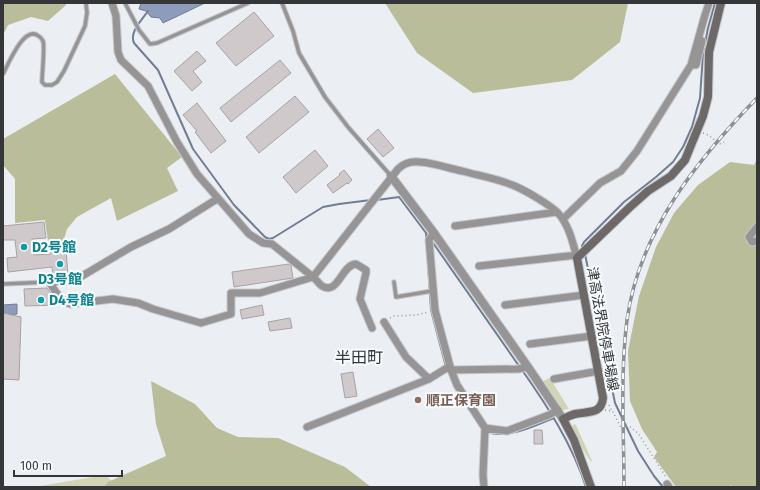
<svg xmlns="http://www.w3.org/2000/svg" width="760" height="490" viewBox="0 0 760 490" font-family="'Fira Sans','Noto Sans JP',sans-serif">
  <rect width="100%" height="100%" fill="#ebeef2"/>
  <path fill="#d2d5b5" d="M 550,378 L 569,409 L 562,410 L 543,381 Z
    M 574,424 L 576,425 L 592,461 L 591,462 L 582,448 L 572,427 Z
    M 105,475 L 119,487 L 34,487 Z"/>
  <path fill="#babd9a" d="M 3,3 L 66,3 L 66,5 L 48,21 L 31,17 L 8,25 L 3,35 Z
    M 385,3 L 628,3 L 620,42 L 572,80 L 473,93 L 417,53 Z
    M 115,74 L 182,157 L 167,168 L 178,191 L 117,221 L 111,198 L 77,217 L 67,229 L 62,246 L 49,248 L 45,220 L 15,223 L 15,179 L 3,165 L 3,139 Z
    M 757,159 L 757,487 L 732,487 L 731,485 L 729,487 L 676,487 L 654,457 L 657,452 L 642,429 L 630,401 L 628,351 L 639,296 L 656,247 L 674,213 L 698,185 L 730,162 L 754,165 Z
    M 151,381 L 195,404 L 217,428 L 238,437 L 278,438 L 345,467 L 371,487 L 104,487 L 108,482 L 166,456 L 156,424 Z"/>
  <path fill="#8d9cbb" stroke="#727d93" d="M 141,3 L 205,3 L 163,23 L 160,18 L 151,17 L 146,11 L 139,9 Z
    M 17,304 L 17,314 L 3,315 L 3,305 Z"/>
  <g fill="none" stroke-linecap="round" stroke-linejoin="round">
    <path stroke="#727d93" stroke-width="2" d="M 148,11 C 142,20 129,32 134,43 L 158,70 L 193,149 L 234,205 L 265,237 L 269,239 L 273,238 L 323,207 L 339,204 L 371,200
      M 377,200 L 399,197 L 429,237
      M 426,233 L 431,310 L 446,367
      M 431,240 L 519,366
      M 583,250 L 582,246 L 584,242 L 624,202 L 656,177 L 673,162 L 683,147 L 692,127 L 700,98 L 703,54 L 708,28 L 715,3
      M 585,254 L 615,403 L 638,451 L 654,476 L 663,487
      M 522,370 C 548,407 572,444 586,487
      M 454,386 L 461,398
      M 487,432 C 509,439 533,426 554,418"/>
  </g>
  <path fill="#cfc9cb" stroke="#a7a2a4" d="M 254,12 L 274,36 L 236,66 L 216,43 Z
    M 197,51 L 206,61 L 193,71 L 202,82 L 192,91 L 174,71 Z
    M 280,60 L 291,73 L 231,122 L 220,108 Z
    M 295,96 L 309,112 L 259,153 L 246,137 Z
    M 197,103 L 226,141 L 211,153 L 195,132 L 197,131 L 183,115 Z
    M 378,129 L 394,148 L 383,157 L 367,139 Z
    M 315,150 L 328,166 L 296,193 L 283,177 Z
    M 344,170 L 352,180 L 348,184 L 347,183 L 333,193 L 327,185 L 340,175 L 339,174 Z
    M 44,222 L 46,238 L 32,239 L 34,255 L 51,254 L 51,250 L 66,249 L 68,276 L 53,277 L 52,267 L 8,272 L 7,258 L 17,257 L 15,240 L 3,240 L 3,226 Z
    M 289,264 L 291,265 L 293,278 L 234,287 L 232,272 Z
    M 47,288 L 57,301 L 57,305 L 25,306 L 24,289 Z
    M 262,305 L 264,315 L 242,319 L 240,310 Z
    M 3,313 L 21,317 L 19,380 L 3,379 Z
    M 290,318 L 292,328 L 270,331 L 268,322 Z
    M 353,372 L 357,396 L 345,398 L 341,374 Z
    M 534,430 L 542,430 L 543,444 L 534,444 Z"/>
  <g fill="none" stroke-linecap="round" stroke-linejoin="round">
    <g stroke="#c6c9cd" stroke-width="5.5">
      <path id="service" d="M 125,3 L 139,30 L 150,44 L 157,43 L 248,3
        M 282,3 L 293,31 L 299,53 L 325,97 L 348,127 L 391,176
        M 3,74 C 8,65 23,27 37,35 C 39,36 42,39 43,41 C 45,47 42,74 42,82 L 45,85 L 52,85 L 57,82 L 64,71 L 85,26 L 87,13 L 86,3
        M 394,282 L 396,297 L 432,291
        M 3,284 L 49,282"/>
    </g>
    <g stroke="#c6c9cd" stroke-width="9">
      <path id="minor" d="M 112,3 L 116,16 L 118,52 L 121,60 L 148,86 L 177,142 L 197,174 L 249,234 L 263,243 L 272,244 L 313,277 L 398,169 C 404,163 412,161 420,162 C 434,163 448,168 462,171 C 480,176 500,179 517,187 C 528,192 550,205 558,213 C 569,225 573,243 577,258
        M 692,65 L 696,65 L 702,41
        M 563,219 L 600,183 L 621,171 L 637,151 L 691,65 L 705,15 L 709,3
        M 455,226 L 557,212
        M 757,227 L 749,237 L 752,242 L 757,241
        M 434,233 L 429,240 L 435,310 L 451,370 L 457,385 L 485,428 L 483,475 L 484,487
        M 479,266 L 577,255
        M 49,282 C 55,290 60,301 70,304 L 113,299 L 138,303 L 153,309 L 201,323 L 231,314 L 231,293 L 260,293 L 313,277 C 316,279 319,284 322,286 C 338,296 342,264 356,264 L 366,270 L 366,273 L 360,299 L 372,328
        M 49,282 L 69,281 L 77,279 L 131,247 L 169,229 L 217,199
        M 505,305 L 584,295
        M 384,322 L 406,357 L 429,379
        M 530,344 L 592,336
        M 451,370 L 518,369 L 528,367
        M 554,379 L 599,371
        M 307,427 L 429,379 L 450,366
        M 485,428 L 507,431 L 549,415 L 558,410
        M 667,484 L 669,487"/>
    </g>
    <g stroke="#c6c9cd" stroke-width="10">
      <path id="tertiary" d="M 391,176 L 434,233 L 528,367 L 563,419"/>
    </g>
    <g stroke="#c6c9cd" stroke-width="10">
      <path id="secondary" d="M 591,487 L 574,440 L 563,419 C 567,417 571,415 575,414 C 588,411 601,415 603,398 L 577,258 L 630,207 L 648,191 L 671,176 L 685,160 L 703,116 L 708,97 L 709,52 L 721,3"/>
    </g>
    <path stroke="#97999c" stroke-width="1.5" stroke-dasharray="1 3" stroke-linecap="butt" d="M 703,133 C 713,136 714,142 721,144 L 724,142
      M 390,318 L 394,316 L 416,315 L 429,312
      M 609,405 L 612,411
      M 605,410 L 612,411 L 613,412 L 621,428 L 624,428 L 629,426 L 638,433 L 666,477"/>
    <use href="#service" stroke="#969494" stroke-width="3.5"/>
    <use href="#minor" stroke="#969494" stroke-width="7"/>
    <use href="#tertiary" stroke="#969494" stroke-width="8"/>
    <use href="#secondary" stroke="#6d6969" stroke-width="8"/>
    <g stroke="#8e9093" stroke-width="3.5">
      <path id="rail" d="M 624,487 C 624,432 620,375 627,320 C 639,232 697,160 757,98"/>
    </g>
    <use href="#rail" stroke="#f9fcff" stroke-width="2" stroke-dasharray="6" stroke-linecap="butt"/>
  </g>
  <g fill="#0f9aa8" stroke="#f9fcff" stroke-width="1.5">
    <circle cx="24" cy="247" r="4"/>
    <circle cx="60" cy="264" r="4"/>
    <circle cx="41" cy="300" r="4"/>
  </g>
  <circle fill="#8d6e63" stroke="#f9fcff" stroke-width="1.5" cx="418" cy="400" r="4"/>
  <g text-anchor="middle" stroke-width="4" stroke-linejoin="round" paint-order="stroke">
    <g font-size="14" font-weight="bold" fill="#0d838f" stroke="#f9fcff" text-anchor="start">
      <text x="32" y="252">D2号館</text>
      <text x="60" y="284" text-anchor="middle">D3号館</text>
      <text x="49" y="305">D4号館</text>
    </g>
    <g font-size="14" fill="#343637" stroke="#f9fcff">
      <text transform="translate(603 329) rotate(80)" y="5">津高法界院停車場線</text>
    </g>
    <g font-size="14" font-weight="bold" fill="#785e54" stroke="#f9fcff" text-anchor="start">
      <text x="426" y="405">順正保育園</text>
    </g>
    <g font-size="16" fill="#343637" stroke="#f9fcff">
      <text x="359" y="363">半田町</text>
    </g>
  </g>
  <rect width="760" height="490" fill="none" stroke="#343637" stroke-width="8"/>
  <path d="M14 470v6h108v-6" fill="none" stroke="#343637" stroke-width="2"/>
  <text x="20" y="470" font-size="12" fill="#343637" stroke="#f9fcff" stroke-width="3" paint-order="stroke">100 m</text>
</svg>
